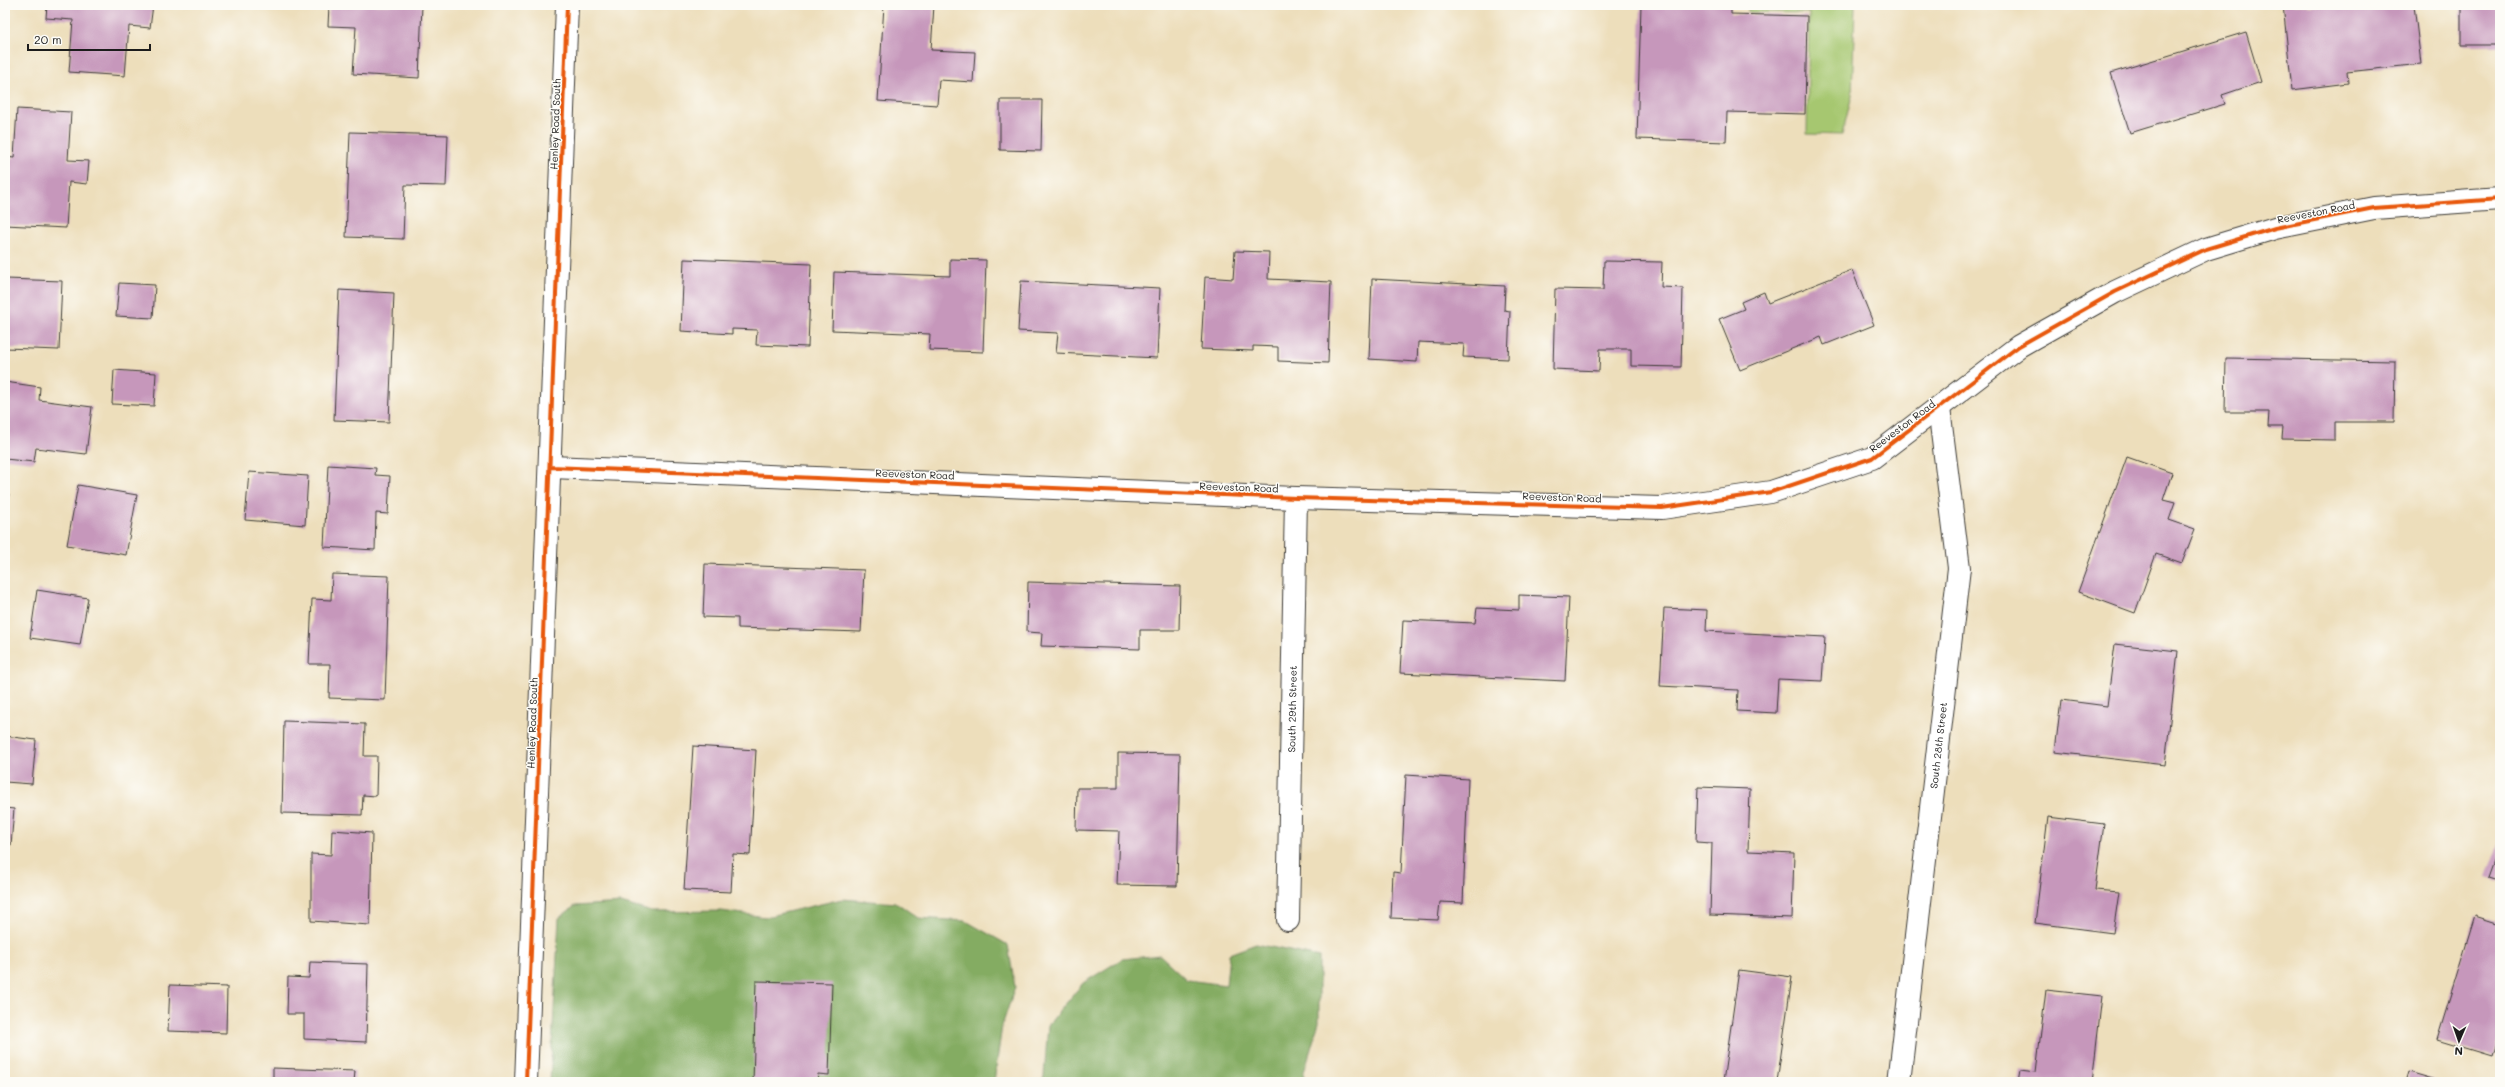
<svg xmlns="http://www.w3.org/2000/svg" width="2505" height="1087" viewBox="0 0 2505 1087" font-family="Mali,sans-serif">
  <rect width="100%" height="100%" fill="#fdfcf7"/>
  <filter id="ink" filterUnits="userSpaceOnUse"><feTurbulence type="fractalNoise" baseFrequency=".025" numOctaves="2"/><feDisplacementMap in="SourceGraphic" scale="8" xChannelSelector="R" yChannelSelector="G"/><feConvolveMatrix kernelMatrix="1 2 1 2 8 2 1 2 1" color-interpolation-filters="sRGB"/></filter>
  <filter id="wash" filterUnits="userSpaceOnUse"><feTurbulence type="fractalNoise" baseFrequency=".012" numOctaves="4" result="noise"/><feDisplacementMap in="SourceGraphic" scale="16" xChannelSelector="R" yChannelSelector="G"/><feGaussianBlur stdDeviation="0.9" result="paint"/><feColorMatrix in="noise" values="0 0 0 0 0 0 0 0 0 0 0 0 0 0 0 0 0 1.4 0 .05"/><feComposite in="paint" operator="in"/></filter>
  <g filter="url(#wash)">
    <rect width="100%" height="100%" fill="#eddebb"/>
    <path fill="#a6c76f" stroke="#617246" d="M 1748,5 L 1855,5 L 1852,95 L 1842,135 L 1807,134 L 1809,13 L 1748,12 Z"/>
    <path fill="#84ac62" stroke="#50643f" d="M 842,899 L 897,903 L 918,918 L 966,921 L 1008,945 L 1015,987 L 1002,1026 L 994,1082 L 550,1082 L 559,918 L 575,906 L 621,903 L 652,912 L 721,911 L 766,917 Z
      M 1256,944 L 1319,957 L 1319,1022 L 1303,1075 L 1306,1082 L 1042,1082 L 1044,1076 L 1048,1025 L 1083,983 L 1122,959 L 1160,955 L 1187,980 L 1226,985 L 1229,954 Z"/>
    <g id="blocks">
      <path fill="#c697bb" d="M 47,5 L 153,5 L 150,28 L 129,26 L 125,76 L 69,72 L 73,20 L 46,18 Z
        M 329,5 L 422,5 L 419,78 L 353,74 L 356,27 L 328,26 Z
        M 884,5 L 934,5 L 931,50 L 975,52 L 973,82 L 939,80 L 937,105 L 878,101 Z
        M 1641,5 L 1731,5 L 1731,14 L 1807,16 L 1805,114 L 1727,112 L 1726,142 L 1637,139 Z
        M 2283,5 L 2414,5 L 2421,64 L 2347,72 L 2348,83 L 2292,90 Z
        M 2461,5 L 2500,5 L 2500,45 L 2461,45 Z
        M 2246,32 L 2261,82 L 2222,95 L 2225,104 L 2130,133 L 2111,73 Z
        M 1000,100 L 1042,100 L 1041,151 L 1000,150 Z
        M 17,109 L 71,112 L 68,160 L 89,161 L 87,184 L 69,182 L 66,228 L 5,225 L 6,157 L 14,158 Z
        M 350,132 L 448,135 L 446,186 L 405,185 L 403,239 L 346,237 Z
        M 1235,251 L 1269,252 L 1268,279 L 1331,282 L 1328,363 L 1278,361 L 1278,347 L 1253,346 L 1253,351 L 1201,349 L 1205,277 L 1233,279 Z
        M 684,259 L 811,264 L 808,347 L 756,345 L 757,330 L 732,329 L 732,334 L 681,331 Z
        M 950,259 L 986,260 L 983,352 L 929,350 L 930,334 L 832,330 L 834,272 L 950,276 Z
        M 1604,261 L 1662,262 L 1661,287 L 1683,288 L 1681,367 L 1631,366 L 1631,349 L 1600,349 L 1599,371 L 1553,369 L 1555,289 L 1603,290 Z
        M 1852,270 L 1874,325 L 1824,345 L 1821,337 L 1740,370 L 1719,319 L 1744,309 L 1741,302 L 1764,292 L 1768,303 Z
        M 6,279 L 62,281 L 59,350 L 5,348 Z
        M 1372,279 L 1505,286 L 1504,310 L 1510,311 L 1508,359 L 1463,357 L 1464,344 L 1418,342 L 1417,362 L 1369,359 Z
        M 1021,281 L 1160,288 L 1157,358 L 1056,353 L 1058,333 L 1018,331 Z
        M 119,283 L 155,285 L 153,318 L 116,316 Z
        M 339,290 L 394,293 L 389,422 L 334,420 Z
        M 2226,358 L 2395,361 L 2394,422 L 2335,422 L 2335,440 L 2282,439 L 2283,427 L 2268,427 L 2269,412 L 2225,412 Z
        M 114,370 L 156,373 L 154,406 L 112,404 Z
        M 5,382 L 40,387 L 39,400 L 92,407 L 86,454 L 36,448 L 34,462 L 5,459 Z
        M 2127,457 L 2172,473 L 2163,500 L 2175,503 L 2169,520 L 2195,529 L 2182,563 L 2156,554 L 2135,613 L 2078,592 Z
        M 328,465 L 376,468 L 375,475 L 390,476 L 388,514 L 376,513 L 375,550 L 324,547 Z
        M 249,472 L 308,476 L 305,525 L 245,520 Z
        M 78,485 L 137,495 L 126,555 L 67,545 Z
        M 5,494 L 9,494 L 6,509 L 5,509 Z
        M 705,564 L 864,570 L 861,632 L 738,628 L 738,618 L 703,617 Z
        M 332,574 L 389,576 L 385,700 L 329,698 L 330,664 L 309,664 L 312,599 L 331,600 Z
        M 1028,582 L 1180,586 L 1179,630 L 1140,630 L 1140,649 L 1041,646 L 1042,633 L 1027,632 Z
        M 37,590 L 88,598 L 80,645 L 30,638 Z
        M 1519,595 L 1569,597 L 1565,681 L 1400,673 L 1403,620 L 1475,623 L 1477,608 L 1519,610 Z
        M 1664,608 L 1707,610 L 1706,631 L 1825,637 L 1822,681 L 1778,679 L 1776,713 L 1737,711 L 1738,690 L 1660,686 Z
        M 2115,644 L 2178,651 L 2165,765 L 2055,752 L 2061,700 L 2107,706 Z
        M 284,721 L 365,724 L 364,756 L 377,756 L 376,796 L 363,795 L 362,815 L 282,813 Z
        M 5,736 L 36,740 L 32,784 L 5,782 Z
        M 693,746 L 756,750 L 750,855 L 733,854 L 731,892 L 684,890 Z
        M 1118,753 L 1180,754 L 1177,886 L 1117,885 L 1119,831 L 1076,830 L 1077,788 L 1118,788 Z
        M 1406,775 L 1468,779 L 1463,903 L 1440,902 L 1438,920 L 1391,918 L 1393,872 L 1401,873 Z
        M 1698,787 L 1750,789 L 1748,851 L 1794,853 L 1792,918 L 1710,915 L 1712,843 L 1696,842 Z
        M 5,808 L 14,809 L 11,845 L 5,845 Z
        M 2048,817 L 2104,824 L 2095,890 L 2119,892 L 2113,933 L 2035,923 Z
        M 332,830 L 372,833 L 370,925 L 311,921 L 311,854 L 331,855 Z
        M 2500,841 L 2500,881 L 2487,877 Z
        M 2475,916 L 2500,924 L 2500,1033 L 2493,1057 L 2437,1040 Z
        M 310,962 L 368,964 L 366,1042 L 304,1039 L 304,1014 L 287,1014 L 288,977 L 309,978 Z
        M 1739,970 L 1792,977 L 1777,1082 L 1723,1082 Z
        M 756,981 L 832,983 L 829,1075 L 818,1074 L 817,1082 L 753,1082 Z
        M 170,985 L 227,987 L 226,1033 L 168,1031 Z
        M 2046,990 L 2102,996 L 2092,1082 L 2018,1082 L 2020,1070 L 2036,1072 Z
        M 273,1068 L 355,1071 L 354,1082 L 273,1082 Z
        M 2409,1072 L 2443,1082 L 2406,1082 Z"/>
    </g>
  </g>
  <g filter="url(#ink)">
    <use href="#blocks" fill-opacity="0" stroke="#3b3934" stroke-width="1"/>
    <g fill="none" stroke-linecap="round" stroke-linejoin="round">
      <g stroke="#3b3934" stroke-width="24">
        <g id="street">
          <path d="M 551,467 L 1296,498 L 1662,508 L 1771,492 L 1872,458 L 2019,346 L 2115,292 L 2206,249 L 2275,228 L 2374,208 L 2500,199"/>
          <path id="s1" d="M 1288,920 L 1296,498"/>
          <path id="s2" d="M 1899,1082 L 1959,568 L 1939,408"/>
        </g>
      </g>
      <g stroke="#3b3934" stroke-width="24">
        <path id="secondary" d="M 526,1082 L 567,5"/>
      </g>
      <use href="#street" stroke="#fff" stroke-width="22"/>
      <use href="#secondary" stroke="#fff" stroke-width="22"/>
      <g stroke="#fdfcf7" stroke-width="6">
        <path id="cycleway" d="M 551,467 L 1296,498 L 1662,508 L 1771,492 L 1872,458 L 2019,346 L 2115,292 L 2206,249 L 2275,228 L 2374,208 L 2500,199
          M 526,1082 L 567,5"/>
      </g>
      <use href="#cycleway" stroke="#e8590c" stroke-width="4"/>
    </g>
  </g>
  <g text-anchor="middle" stroke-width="3" stroke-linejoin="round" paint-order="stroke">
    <g font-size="10" fill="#1c1c1c" stroke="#fdfcf7">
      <text transform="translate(555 124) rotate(-88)" y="4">Henley Road South</text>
      <text transform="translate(2316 212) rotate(-11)" y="4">Reeveston Road</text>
      <text transform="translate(1902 426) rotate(-37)" y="4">Reeveston Road</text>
      <text transform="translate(915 474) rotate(2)" y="4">Reeveston Road</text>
      <text transform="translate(1239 487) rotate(2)" y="4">Reeveston Road</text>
      <text transform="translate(1562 497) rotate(2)" y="4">Reeveston Road</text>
      <text dy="4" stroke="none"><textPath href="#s1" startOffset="211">South 29th Street</textPath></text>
      <text transform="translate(532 723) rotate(-88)" y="4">Henley Road South</text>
      <text dy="4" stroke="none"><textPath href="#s2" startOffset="339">South 28th Street</textPath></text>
    </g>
  </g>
  <rect width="2505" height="1087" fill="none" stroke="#fdfcf7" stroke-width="20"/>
  <g transform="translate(2459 1041) rotate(182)" stroke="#fdfcf7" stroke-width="3" paint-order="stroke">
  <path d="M0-3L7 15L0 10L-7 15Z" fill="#1c1c1c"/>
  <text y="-6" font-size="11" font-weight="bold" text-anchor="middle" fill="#1c1c1c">N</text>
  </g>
  <path d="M28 44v6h122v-6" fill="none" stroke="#1c1c1c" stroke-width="2"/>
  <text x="34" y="44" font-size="12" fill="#1c1c1c" stroke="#fdfcf7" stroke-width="3" paint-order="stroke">20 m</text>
</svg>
